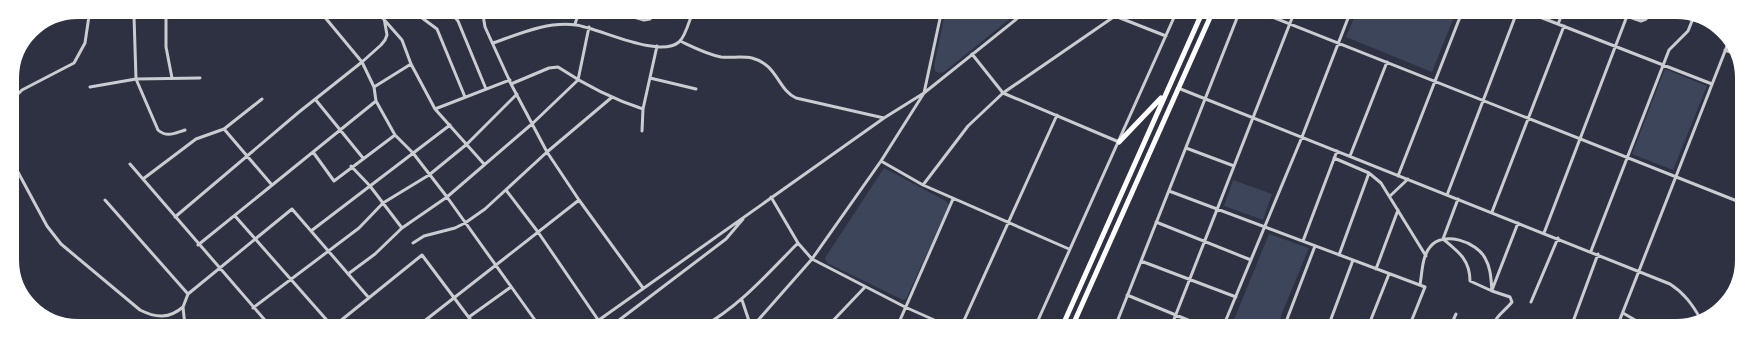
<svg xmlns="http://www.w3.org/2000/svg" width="1754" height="338" font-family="Helvetica,sans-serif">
<rect width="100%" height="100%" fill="#2d3142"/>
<path fill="#3c4559" d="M1456,12L1432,72L1346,37L1356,13Z
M1017,13L944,72L939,73L935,71L934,66L945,14Z
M1665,69L1707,86L1673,170L1632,154Z
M884,168L946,201L949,205L906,299L903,300L827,263L825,258Z
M1233,180L1272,194L1263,220L1224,206Z
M1269,234L1309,248L1282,313L1279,327H1231Z"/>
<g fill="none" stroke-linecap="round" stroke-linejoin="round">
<path stroke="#caccd0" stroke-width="3" d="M1527,12L1712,84
M1615,12L1641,21L1646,19L1652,12
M1112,13L1115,16L1166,36
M1262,13L1742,203
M624,14L644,20L650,19L653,14
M323,15L362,62L374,87L376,101L395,135L413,153L447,197L540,327
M380,15L402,40L411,64L435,109L484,164
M418,15L437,29L465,97
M453,15L458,21L486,89
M483,15L485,27L511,84L547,152L579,200L643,288
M134,16L136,79L158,130C167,138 175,133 185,130
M166,16V47L172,78
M575,24L578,15
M1558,24L1563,12
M680,41C693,47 706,54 721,57C731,58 742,56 752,58C778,65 777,89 796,98L884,118
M493,43C519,34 547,21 576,25C599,28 659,59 679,42C685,37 689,22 692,14
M1725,50L1736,54
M972,54L1003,93L1119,142
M650,78L696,89
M511,84L549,68L558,67C585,85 612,99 643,109
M90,87L136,79L200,78
M374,87L411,64
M1178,88L1670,284C1684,293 1692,304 1700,318
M315,99L363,158
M11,101L22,90L74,63L85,43L89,16
M435,109L510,80
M224,129L272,185
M642,131L643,109L657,46
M1186,148L1234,166
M313,152L334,181L395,135
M1350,156L1387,62
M1334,158L1369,173L1381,183L1426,256
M12,161L47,226L61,244L140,310C156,318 169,319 183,307
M881,161L923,185L1069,249
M130,164L270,326
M351,166L370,186L402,228
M1398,176L1462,12
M143,179L196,139L224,129L262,99
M923,185L968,126L1003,93L1115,16
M506,190L538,232L603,327
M1169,191L1425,287L1409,327
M1447,195L1517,12
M1390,196L1408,179
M771,197L798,243L812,259L905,307L950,327
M1458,199L1443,239C1459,252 1470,260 1470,281L1492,291L1510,297L1512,302C1505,311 1495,316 1493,327
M105,200L188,294
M1492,212L1564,26
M235,216L332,326
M175,217L299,112L362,62L381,45L385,40L387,35L384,18
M1156,222L1251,260
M311,231L450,125
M1544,233L1627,16
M1303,241L1337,151
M413,243L424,236L455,228L465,223L485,209L547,152L611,98
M198,245L376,101
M1591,251L1669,50L1688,31L1694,16
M1339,255L1369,173
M1141,261L1236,297
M1376,269L1398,210
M348,274L375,254L402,228L447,197L533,123L578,80L589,27
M1420,285C1422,274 1422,256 1430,247C1443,230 1477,242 1485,258C1491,268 1491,280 1492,291
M1492,290L1518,223
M1127,295L1205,327
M742,300L751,327
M1531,302L1558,238
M253,308L359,228L383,203L429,175L467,144L517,94
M1623,313L1647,327
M469,317L511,287
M185,326L183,307L188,294L292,209L369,298
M334,326L422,255L476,327
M418,326L579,200
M589,327L884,118L924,93L1024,13
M610,327L726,239L743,219
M702,327C740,306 768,273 798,243
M752,327L812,259L881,161L924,93L941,14
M827,327L865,287
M897,327L953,199
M961,327L1057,115
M1035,327L1176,13
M1115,327L1239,13
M1171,327L1294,13
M1223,327L1302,137L1350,13
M1284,327L1315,246
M1328,327L1353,260
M1368,327L1389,274
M1450,327L1456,314
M1571,327L1598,254
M1617,327L1729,41"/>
<path stroke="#fff" stroke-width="5" d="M1119,142L1161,98
M1062,327L1202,13
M1072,327L1212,13"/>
</g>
<path d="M0 0H1754V338H0ZM78 18H1676A60 60 0 0 1 1736 78V260A60 60 0 0 1 1676 320H78A60 60 0 0 1 18 260V78A60 60 0 0 1 78 18Z" fill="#fff" fill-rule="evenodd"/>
<path fill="none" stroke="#fff" stroke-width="2" d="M78 18H1676A60 60 0 0 1 1736 78V260A60 60 0 0 1 1676 320H78A60 60 0 0 1 18 260V78A60 60 0 0 1 78 18Z"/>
</svg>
